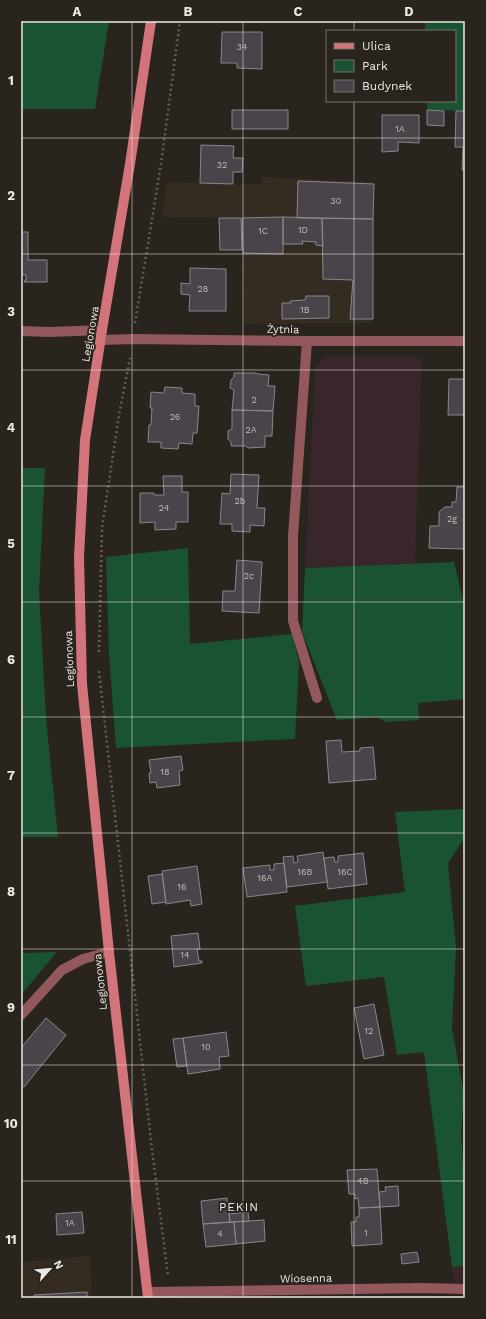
<svg xmlns="http://www.w3.org/2000/svg" width="486" height="1319" font-family="'Work Sans',sans-serif">
<rect width="100%" height="100%" fill="#29241d"/>
<path fill="#352c21" d="M262,177L374,182L373,323L244,324L242,218L162,217L167,182L261,184Z
M90,1256L92,1298H21V1262Z"/>
<path fill="#39262b" d="M324,357H422L415,564L305,568L315,367Z
M465,1266V1285L454,1284L452,1267Z"/>
<path fill="#1a5332" d="M21,21H109L95,109H21Z
M425,21H465V111L427,110V101H455V31H425Z
M21,468H45L39,591L46,718L58,837H21Z
M188,548L190,644L292,634L299,662L295,739L116,748L109,655L106,557Z
M454,562L465,609V699L418,703L419,720L387,722L377,717L337,720L302,632L305,568Z
M465,809V837L448,863L456,948L452,1028L464,1095L461,1135L465,1186V1266L452,1267L424,1052L397,1055L384,977L306,986L295,906L405,892L395,812Z
M57,952L21,995V953Z"/>
<path fill="#49434a" stroke="#8b858d" d="M222,32H262V69L237,68V63H221Z
M232,110H288V129H232Z
M427,110L444,111V126L427,125Z
M456,111H465V170H462L463,147H455Z
M382,115H419V143L398,142V151L382,152Z
M201,145L234,146L233,158H243L242,172H233V184L200,183Z
M298,181L374,184L373,219L297,218Z
M283,217V254L243,253L242,218Z
M283,217L322,218L323,246L316,245V242L302,241L303,244H283Z
M219,218H241L242,250H220Z
M322,218L373,219V319H350L353,280L323,279Z
M21,232H28V260H47V282H24L25,280H26V275H21Z
M190,268L226,269V311H189L190,295L181,294V283L190,284Z
M306,296H329V318L282,319V303H291L290,301L305,300Z
M234,373H256L258,374L269,375L268,386H275L273,411L232,410L234,390L230,388L231,380L234,377Z
M449,379H465V415H448Z
M165,387L182,388V393L195,394V406H199L197,433H193L192,444L179,443L178,449L161,448V442H148L149,425H151L152,408H150L151,392L164,393Z
M232,410L273,411L272,436H265V447L248,448L246,446H231V442L228,439V431L232,429Z
M231,474L259,475L257,508H265L264,526L250,525V532L232,531V524H220L222,493L230,494Z
M163,476H182V492H188V522H176V529L155,530V522L140,523V493H154V495H164Z
M457,487H465V549L429,548L430,526H439V512L445,507H452V502H456Z
M237,560L262,562L259,613L222,611L223,591H235Z
M341,740L342,752L360,751V748L373,747L376,779L329,783L326,741Z
M181,756L183,770L179,771L180,785L157,788L156,782L150,783L149,773H151L149,760Z
M323,852L327,882L287,887L283,857L293,856L294,863L298,862L297,856Z
M363,853L367,884L328,889L324,858L334,857L335,862H338V856Z
M284,863L287,892L247,897L243,868L270,865V870H274V864Z
M197,866L202,904L191,906L190,900L166,904L162,871Z
M162,874L166,902L152,904L148,876Z
M198,933L200,949H197L199,961H202V963L174,967L171,936Z
M374,1004L384,1055L364,1059L354,1008Z
M46,1018L66,1035L24,1087L21,1085V1048Z
M226,1032L229,1056L219,1057L220,1069L188,1074L183,1038Z
M183,1038L187,1066L177,1067L173,1039Z
M377,1169L380,1207L359,1208L358,1198L355,1199V1194H349L347,1170Z
M398,1186L399,1206L380,1207L379,1192L386,1191L385,1187Z
M227,1198L230,1222L203,1224L201,1201Z
M380,1207L382,1244L352,1246L351,1222H356V1217H359V1208Z
M82,1212L84,1233L57,1235L56,1214Z
M248,1212L249,1221L230,1222L229,1214Z
M264,1220L265,1241L236,1244L234,1222Z
M234,1222L236,1244L206,1247L203,1224Z
M417,1252L419,1262L402,1264L401,1254Z
M87,1292V1298H35L34,1295Z"/>
<g fill="none" stroke-linecap="round" stroke-linejoin="round">
<path stroke="#645f59" stroke-width="2.5" stroke-dasharray="2 3" stroke-linecap="butt" d="M135,323L161,164L180,21
M99,652L102,528L119,415L130,358
M99,671L152,1150L168,1276"/>
<path stroke="#93585b" stroke-width="10" d="M21,331L50,332L102,330
M307,341L293,536V621L317,698"/>
<path stroke="#93585b" stroke-width="10" d="M101,340L133,339L307,341H465
M21,1015L62,970L83,959L109,952
M148,1292L422,1288L465,1289"/>
<path stroke="#d27479" stroke-width="10" d="M148,1298L109,952L82,684L79,557L85,440L102,330L130,164L151,21"/>
</g>
<path fill="none" stroke="#ebe7e3" stroke-width="1" stroke-opacity="0.55" d="M132,21V1298M243,21V1298M354,21V31M354,101V1298M21,138H465M21,254H465M21,370H465M21,486H465M21,602H465M21,717H465M21,833H465M21,949H465M21,1065H465M21,1181H465"/>
<g text-anchor="middle" stroke-width="3.5" stroke-linejoin="round" paint-order="stroke">
<g font-size="9" fill="#c2bebd">
<text x="242" y="50">34</text>
<text x="400" y="132">1A</text>
<text x="222" y="168">32</text>
<text x="336" y="204">30</text>
<text x="303" y="233">1D</text>
<text x="263" y="234">1C</text>
<text x="203" y="292">28</text>
<text x="305" y="313">1B</text>
<text x="254" y="403">2</text>
<text x="175" y="420">26</text>
<text x="251" y="433">2A</text>
<text x="240" y="504">2b</text>
<text x="164" y="511">24</text>
<text x="452" y="522">2g</text>
<text x="249" y="579">2c</text>
<text x="165" y="775">18</text>
<text x="305" y="875">16B</text>
<text x="345" y="875">16C</text>
<text x="265" y="881">16A</text>
<text x="182" y="890">16</text>
<text x="185" y="958">14</text>
<text x="369" y="1034">12</text>
<text x="206" y="1050">10</text>
<text x="363" y="1184">4B</text>
<text x="70" y="1226">1A</text>
<text x="366" y="1236">1</text>
<text x="220" y="1237">4</text>
</g>
<g font-size="11" fill="#ebe7e3" stroke="#29241d">
<text transform="translate(283 329) rotate(1)" y="4">Żytnia</text>
<text transform="translate(90 334) rotate(-80)" y="4">Legionowa</text>
<text transform="translate(69 659) rotate(-92)" y="4">Legionowa</text>
<text transform="translate(100 982) rotate(-96)" y="4">Legionowa</text>
<text transform="translate(306 1278) rotate(-1)" y="4">Wiosenna</text>
</g>
<g font-size="12" letter-spacing="1" fill="#ebe7e3" stroke="#29241d">
<text x="239" y="1211">PEKIN</text>
</g>
</g>
<rect width="486" height="1319" fill="none" stroke="#29241d" stroke-width="44"/>
<rect x="326" y="30" width="130" height="72" fill="#29241d" stroke="#77726c"/>
<rect x="334" y="43" width="20" height="6" fill="#d27479" stroke="#77726c"/>
<text x="362" y="50" font-size="12" fill="#ebe7e3">Ulica</text>
<rect x="334" y="60" width="20" height="12" fill="#1a5332" stroke="#77726c"/>
<text x="362" y="70" font-size="12" fill="#ebe7e3">Park</text>
<rect x="334" y="80" width="20" height="12" fill="#49434a" stroke="#77726c"/>
<text x="362" y="90" font-size="12" fill="#ebe7e3">Budynek</text>
<g transform="translate(50 1269) rotate(63)" stroke="#29241d" stroke-width="3" paint-order="stroke">
<path d="M0-3L7 15L0 10L-7 15Z" fill="#ebe7e3"/>
<text y="-6" font-size="11" font-weight="bold" text-anchor="middle" fill="#ebe7e3">N</text>
</g>
<rect x="22" y="22" width="442" height="1275" fill="none" stroke="#ebe7e3" stroke-width="1.5"/>
<g font-size="13" text-anchor="middle" font-weight="bold" fill="#ebe7e3">
<text x="77" y="16">A</text>
<text x="188" y="16">B</text>
<text x="298" y="16">C</text>
<text x="409" y="16">D</text>
<text x="11" y="85">1</text>
<text x="11" y="200">2</text>
<text x="11" y="316">3</text>
<text x="11" y="432">4</text>
<text x="11" y="548">5</text>
<text x="11" y="664">6</text>
<text x="11" y="780">7</text>
<text x="11" y="896">8</text>
<text x="11" y="1012">9</text>
<text x="11" y="1128">10</text>
<text x="11" y="1244">11</text>
</g>
</svg>
